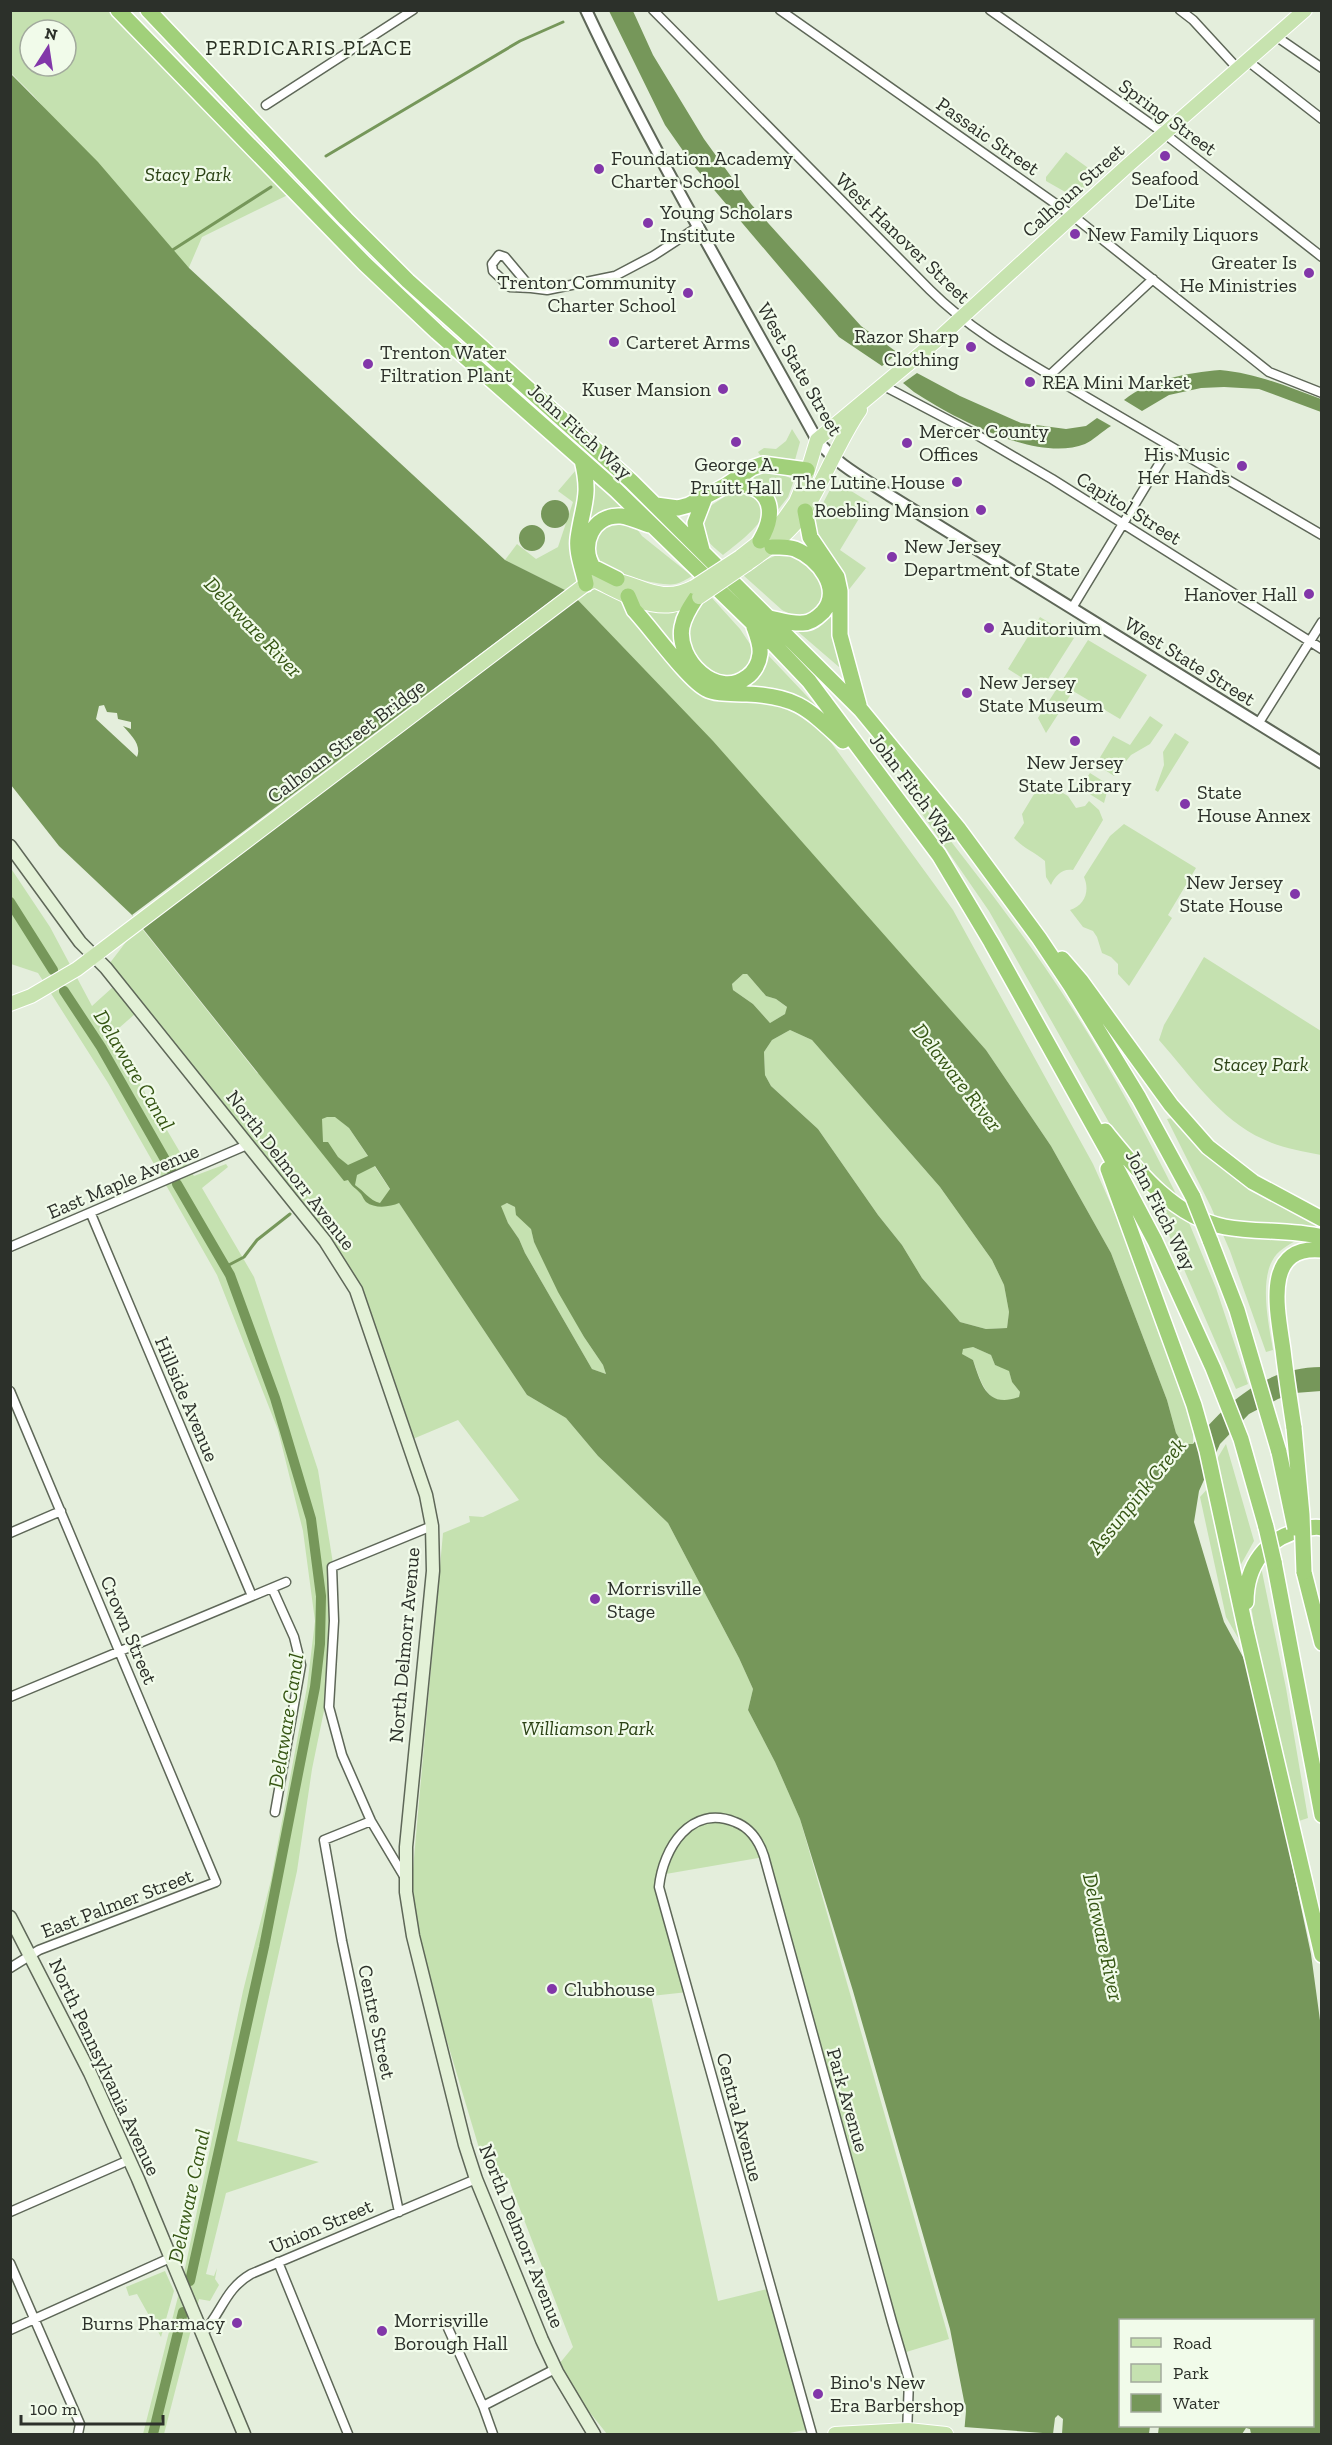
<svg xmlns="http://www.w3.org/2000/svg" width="1332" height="2445" font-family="'Zilla Slab',serif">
<rect width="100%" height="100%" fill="#e4eedc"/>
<path fill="#c5e1b0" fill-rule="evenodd" d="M10,11H118L294,192L202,237L187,272L33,95L11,73ZM30,30H66V66H30Z
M1066,152L1098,175L1074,197L1046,181V177Z
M792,429L800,442L795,460L762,458L758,452L764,448L776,449L786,441Z
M760,469L786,476L794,480L788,497L773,516L739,478Z
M576,470C586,491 577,511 571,532L575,535L581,572L627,600L699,690L791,703L819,726L953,910L1093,1164L1125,1236L1177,1379L1193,1429V1445L1183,1444L1176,1433L1167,1400L1111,1253L1051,1146L986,1050L576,598L565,590L505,560L517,544L536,559L558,547L573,502L558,491Z
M591,480L625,510C608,509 598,513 585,526Z
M843,486L869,502L840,550L866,568L847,592L812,524L831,488Z
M743,491C752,495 762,499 764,510C766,523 732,548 723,555C704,540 700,533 704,510L732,492Z
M624,522L637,529L642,536L692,576C687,579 681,583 675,584C664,587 619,575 608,568C595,560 590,540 603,529C608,523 617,523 624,522Z
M782,553L801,556L824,582V596L818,607L807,615L796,617L782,610L743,575L763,561Z
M712,598L740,629L754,650C744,710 668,653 694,612C697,607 706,602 712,598Z
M635,604L683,607L681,652Z
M833,604L840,666L839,667L796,630Z
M1040,617L1074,638L1041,690L1008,669Z
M1088,640L1147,675L1120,719L1073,691L1046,733L1038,718Z
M768,655L821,711L806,702L734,688L758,672Z
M1150,716L1163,725L1150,744L1131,755L1114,776L1096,764L1113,736L1130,745Z
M1175,733L1189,742L1158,792L1155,790L1164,765L1163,752Z
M1090,773L1109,785L1104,803L1080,788Z
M1042,781L1068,796L1076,808L1085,806L1089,801L1099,810L1103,820L1073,870C1062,868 1055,876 1051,885L1046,877L1045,861C1034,852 1023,848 1014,838L1024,823L1022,814Z
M915,795C969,865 1025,934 1072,1008C1111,1069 1145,1132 1177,1196L1145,1170L1115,1133L989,911L911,798Z
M1124,824L1196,868L1168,915L1172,918L1129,986L1118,974V964L1111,957L1102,953L1097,937L1093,931L1083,927L1070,910C1085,905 1090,891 1084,877L1110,836Z
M10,867L50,927L92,1006L113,987L135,1014L111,1035L194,1176L226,1164L228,1167L202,1188L254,1277L318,1470L336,1582L333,1667L312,1769L297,1871L237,2141L319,2162L226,2193L206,2274L214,2276L217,2268L215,2279L219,2285L210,2301L199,2299L164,2434H143L184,2273L243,1991L271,1880L307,1687L315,1621L303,1531L278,1430L217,1275L108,1083L38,973L11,964Z
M139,925L257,1073L287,1085L319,1103L349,1128L527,1395L566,1418L598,1456L668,1523L739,1658L753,1689L748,1710L775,1762L800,1819L949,2339L903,2353L764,1857L660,1875L688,1992L651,1996L718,2301L771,2288L791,2362L806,2430L783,2434H607L555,2369L573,2347L508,2178L485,2168L409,1914L443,1533L470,1522L469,1516L483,1517L519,1500L458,1420L408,1441L360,1301L303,1214L106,968Z
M1204,957L1321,1031V1155C1302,1151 1281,1148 1263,1139C1220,1120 1190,1075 1159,1040L1164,1025Z
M743,974H747L766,996L776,999L788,1008L785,1014L770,1023L753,1004L733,990L732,984Z
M790,1030L812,1040L940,1187L992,1260L1004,1285L1009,1312L1007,1328L986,1329L960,1322L922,1278L902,1245L878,1215L818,1129L771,1086L765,1075L764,1052L772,1040Z
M1172,1118L1216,1159L1321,1224V1228C1308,1235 1292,1241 1280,1251C1256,1271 1269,1324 1273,1350L1266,1352L1230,1251L1211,1207L1167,1119Z
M507,1203L515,1207L517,1215L531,1228L534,1242L584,1337L603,1365L606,1374L592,1369L525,1253L519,1239L508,1223L500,1206Z
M1165,1203L1187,1218L1216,1288L1248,1384L1236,1389L1156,1205Z
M966,1347H973L991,1355L995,1365L1009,1370L1012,1382L1020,1392L1019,1398C987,1409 982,1384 973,1360L961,1354V1351Z
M1226,1444L1254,1541L1239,1568L1215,1462Z
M1209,1487L1245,1650L1226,1617L1200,1497Z
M1260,1562L1286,1688L1308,1818L1299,1821L1258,1649L1249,1593Z
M165,2271L174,2291L161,2337L137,2294L129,2296L126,2287Z"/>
<path fill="#76975a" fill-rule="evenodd" d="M609,11H633L653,55L704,139L751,204L861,326L898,353L882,366L839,337L693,165L665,125Z
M10,73L98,162L189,268L505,560L565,590L576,598L713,741L986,1050L1051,1146L1111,1253L1167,1400L1176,1433L1183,1444H1193C1225,1403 1266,1367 1321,1367V1391L1295,1393L1278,1399L1249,1414L1220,1444L1199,1491L1194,1522L1224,1622L1243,1657L1253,1681L1311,1954L1322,2035L1321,2434H1251L1250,2429L1246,2428L1242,2434H1158L1159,2426H1312V2320H1120V2426H1150L1149,2434H1062L1063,2419L1058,2415L1055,2418L1053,2434H964L966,2411L950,2329L853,1991L800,1819L775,1762L748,1710L753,1689L739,1658L668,1523L598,1456L566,1418L527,1395L399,1203C390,1207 375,1209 366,1202C364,1200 363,1197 361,1194C356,1188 352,1187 348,1180L344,1181L132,915L59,846L11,785ZM104,705L107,712L117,713L118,719L131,722V729L123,726C131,735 142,745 137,757L96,719L99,706ZM743,974H747L766,996L776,999L787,1007L785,1014L770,1023L753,1004L733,990L732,984ZM790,1030L812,1040L940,1187L992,1260L1004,1285L1009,1312L1007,1328L986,1329L960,1322L922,1278L902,1245L878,1215L818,1129L771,1086L765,1075L764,1052L772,1040ZM327,1117H335L349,1128L368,1156L348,1165L338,1157L328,1142H323L322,1119ZM375,1166L390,1189L380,1203C369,1200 365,1192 355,1185L357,1175ZM507,1203L515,1207L516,1215L531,1229L534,1242L558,1292L584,1337L603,1365L606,1374L592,1369L525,1253L519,1239L508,1223L501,1206ZM973,1347L991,1355L995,1365L1009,1371L1012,1382L1020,1392L1019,1397C987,1409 981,1384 973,1360L962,1354L963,1349Z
M1220,370C1256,373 1288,387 1321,399V412L1259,389L1224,387L1201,388L1169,395L1142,411L1124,400C1150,379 1188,373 1220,370Z
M917,373L960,396L1021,423L1066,429L1086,426L1097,418L1111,426C1103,431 1092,441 1085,444C1037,463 954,418 914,392L903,383Z
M541 514a14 14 0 1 1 28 0a14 14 0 1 1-28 0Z
M519 538a13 13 0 1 1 26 0a13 13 0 1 1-26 0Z"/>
<path fill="#e4eedc" d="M568,588L578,596L139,925L132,915Z
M964,2427L1056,2434H964Z"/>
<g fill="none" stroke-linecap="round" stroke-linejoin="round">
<path stroke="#76975a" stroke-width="3" d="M326,156L520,41L563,22
M171,251L271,187
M225,1267L244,1257L257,1240L290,1214"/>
<path stroke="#76975a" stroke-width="10" d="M10,902L53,970
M64,991L101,1047L171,1170
M177,1184L230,1275L275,1398L311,1519L321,1596L320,1644L315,1687L264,1947L190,2281
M153,2434L183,2312"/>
<g stroke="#5e6758" stroke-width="11">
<path id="minor" d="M653,10L930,290C975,335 1034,365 1088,398C1166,444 1244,489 1322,535
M780,10L1073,216L1269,372L1322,393
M990,10L1165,134L1322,257
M1180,10L1193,20L1239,70
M1277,37L1322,68
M1249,62L1322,119
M266,105L413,10
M499,255L505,257L531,288L510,287L493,271L492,264Z
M531,288L547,290L615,276L653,256L699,226
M1050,375L1153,279
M882,385L977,435L1052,479L1322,649
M1072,608L1170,446
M1258,724L1322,622
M91,1214L252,1596
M10,1247L247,1145
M10,1391L216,1882L39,1950L10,1968
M10,1533L61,1511
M272,1588L294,1637L301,1665L275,1812
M10,1697L286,1582
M371,1821L324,1840L342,1941L399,2212
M405,1878L371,1821L342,1755L329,1707L334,1621L332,1567L432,1526
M10,2212L129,2160
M278,2262L348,2434
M10,2263L80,2424L78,2434
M448,2328L483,2406L493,2434
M10,2330L170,2258
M203,2333C222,2312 225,2289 251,2274L476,2179
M483,2406L555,2369
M812,2434L659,1887C663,1848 691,1804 735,1822C751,1828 759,1841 764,1856L892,2322L909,2380L907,2434"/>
</g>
<g stroke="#5e6758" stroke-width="14">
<path id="tertiary" d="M586,10C655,157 739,298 817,440C836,464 863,478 889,495L1322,763"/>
</g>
<g stroke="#5e6758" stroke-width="15">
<path id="secondary" d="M10,846L80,942L106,968L325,1241L356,1290L426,1495L432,1526L433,1571L406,1847V1892L413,1936L465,2145L476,2179L542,2340L557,2372L594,2434
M10,1917L90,2073L138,2179L244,2434"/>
</g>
<g stroke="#fff" stroke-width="16">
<path id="primary" d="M740,557L773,531L784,519L796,502L804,483L817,440L937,340L1126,167L1305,10
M747,564C768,549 790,534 805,511C825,479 838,442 860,410
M596,581C619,592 646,609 672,605C680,604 687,600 694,599
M10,1004L31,996L77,969L586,584C628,565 649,611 694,587
M835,2434L908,2430L946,2434"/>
</g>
<g stroke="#fff" stroke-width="18">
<path id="motorway" d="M118,10L365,264L437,332L616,490L767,637L809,681L939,855L991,942L1107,1150L1155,1241L1213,1368L1241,1439L1266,1527
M148,10L346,219L408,281L631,481L861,710L958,828L1039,938L1071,986L1139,1098L1193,1197
M582,460C591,497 583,503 578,538C576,553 583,569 586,584
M728,485C750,482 773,492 769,518C768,526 764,534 760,541
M656,505L678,508L689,505L725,486L752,468L763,464L807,470
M805,511L810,537L837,577L840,591V635L859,705
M702,550L695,523L705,497
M617,579L593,567C579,545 593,514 621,516C630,517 640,522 649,525
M628,596L634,610C651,628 688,680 706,689C717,695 734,693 747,694C797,696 808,709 843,741
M696,598C690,607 684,616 682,627C676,660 717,700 747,677C754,672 759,663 760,654C761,645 757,635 754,627
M770,618C780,620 792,624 803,623C811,623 817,618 823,612C843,589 818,558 795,549C787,546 780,547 772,547
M1062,959L1081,981L1171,1105L1208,1147L1253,1182L1322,1219
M1105,1131C1136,1169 1173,1217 1225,1227C1257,1233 1290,1229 1322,1237
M1108,1169L1194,1405L1207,1451L1245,1626L1322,1955
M1210,1240L1237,1310L1279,1452
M1294,1428C1290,1402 1286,1376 1283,1350C1278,1313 1261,1244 1322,1250
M1274,1562L1322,1815
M1304,1572L1322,1643
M1246,1602C1246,1566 1266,1537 1303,1530C1309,1528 1315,1526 1322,1528"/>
</g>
<use href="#minor" stroke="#fff" stroke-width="8"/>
<use href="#tertiary" stroke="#fff" stroke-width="10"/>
<use href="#secondary" stroke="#e3f1d7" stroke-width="12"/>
<use href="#primary" stroke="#c7e3af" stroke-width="14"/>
<use href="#motorway" stroke="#a1d07a" stroke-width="15"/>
<g stroke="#fff" stroke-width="16" stroke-linecap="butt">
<path id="primary-bridge" d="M694,587L740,557
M699,597L747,564"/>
</g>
<g stroke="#fff" stroke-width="18" stroke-linecap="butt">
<path id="motorway-bridge" d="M1193,1197L1210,1240
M1294,1428L1302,1515L1304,1572
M1279,1452L1295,1528
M1266,1527L1274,1562"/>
</g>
<use href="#primary-bridge" stroke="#c7e3af" stroke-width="14"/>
<use href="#motorway-bridge" stroke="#a1d07a" stroke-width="15"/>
</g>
<g fill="#8237a9" stroke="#f1fbea" stroke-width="2">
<circle cx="1165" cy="156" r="6"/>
<circle cx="599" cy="169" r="6"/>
<circle cx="648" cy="223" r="6"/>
<circle cx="1075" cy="234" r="6"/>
<circle cx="1309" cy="273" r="6"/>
<circle cx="688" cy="293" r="6"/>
<circle cx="614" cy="342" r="6"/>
<circle cx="971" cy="347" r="6"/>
<circle cx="368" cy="364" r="6"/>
<circle cx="1030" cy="382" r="6"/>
<circle cx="723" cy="389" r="6"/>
<circle cx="736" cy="442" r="6"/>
<circle cx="907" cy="443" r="6"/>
<circle cx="1242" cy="466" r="6"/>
<circle cx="957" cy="482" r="6"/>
<circle cx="981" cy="510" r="6"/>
<circle cx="892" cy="557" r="6"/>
<circle cx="1309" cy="594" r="6"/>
<circle cx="989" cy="628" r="6"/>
<circle cx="967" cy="693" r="6"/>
<circle cx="1075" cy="741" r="6"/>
<circle cx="1185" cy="804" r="6"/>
<circle cx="1295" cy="894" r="6"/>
<circle cx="595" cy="1599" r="6"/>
<circle cx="552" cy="1989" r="6"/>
<circle cx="237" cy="2323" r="6"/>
<circle cx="382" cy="2331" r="6"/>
<circle cx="818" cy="2394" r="6"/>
</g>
<g text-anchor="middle" stroke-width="4.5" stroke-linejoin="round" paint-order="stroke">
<g font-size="20" fill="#2c302a" stroke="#f1fbea">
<text transform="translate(1168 117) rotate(36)" y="7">Spring Street</text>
<text transform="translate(988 136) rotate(35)" y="7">Passaic Street</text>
<text transform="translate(1073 190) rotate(-42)" y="7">Calhoun Street</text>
<text transform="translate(903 238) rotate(44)" y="7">West Hanover Street</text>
<text transform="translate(800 369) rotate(60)" y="7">West State Street</text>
<text transform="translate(580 431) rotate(42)" y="7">John Fitch Way</text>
<text transform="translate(1129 508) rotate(32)" y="7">Capitol Street</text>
<text transform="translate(1190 661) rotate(32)" y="7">West State Street</text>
<text transform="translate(346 741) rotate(-37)" y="7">Calhoun Street Bridge</text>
<text transform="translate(914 788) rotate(53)" y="7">John Fitch Way</text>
<text transform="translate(291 1170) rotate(52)" y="7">North Delmorr Avenue</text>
<text transform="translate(123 1181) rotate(-23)" y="7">East Maple Avenue</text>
<text transform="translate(1161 1210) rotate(63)" y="7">John Fitch Way</text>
<text transform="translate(187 1399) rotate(67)" y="7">Hillside Avenue</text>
<text transform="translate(129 1630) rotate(67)" y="7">Crown Street</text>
<text transform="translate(404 1645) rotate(-85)" y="7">North Delmorr Avenue</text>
<text transform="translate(117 1903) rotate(-21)" y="7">East Palmer Street</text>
<text transform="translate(377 2022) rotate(78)" y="7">Centre Street</text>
<text transform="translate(105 2067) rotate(65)" y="7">North Pennsylvania Avenue</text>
<text transform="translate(848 2100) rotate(74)" y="7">Park Avenue</text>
<text transform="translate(740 2117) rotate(75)" y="7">Central Avenue</text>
<text transform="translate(321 2226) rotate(-23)" y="7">Union Street</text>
<text transform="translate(522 2236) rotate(68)" y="7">North Delmorr Avenue</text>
</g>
<g font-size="20" fill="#2c302a" stroke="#f1fbea" text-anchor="start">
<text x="611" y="165">Foundation Academy<tspan x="611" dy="23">Charter School</tspan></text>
<text x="1165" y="185" text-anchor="middle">Seafood<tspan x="1165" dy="23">De'Lite</tspan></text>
<text x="660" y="219">Young Scholars<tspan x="660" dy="23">Institute</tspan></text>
<text x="1087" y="241">New Family Liquors</text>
<text x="1297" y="269" text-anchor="end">Greater Is<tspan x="1297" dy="23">He Ministries</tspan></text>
<text x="676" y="289" text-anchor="end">Trenton Community<tspan x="676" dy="23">Charter School</tspan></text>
<text x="959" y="343" text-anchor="end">Razor Sharp<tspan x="959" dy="23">Clothing</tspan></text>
<text x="626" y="349">Carteret Arms</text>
<text x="380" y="359">Trenton Water<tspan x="380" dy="23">Filtration Plant</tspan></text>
<text x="1042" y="389">REA Mini Market</text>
<text x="711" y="396" text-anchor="end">Kuser Mansion</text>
<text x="919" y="438">Mercer County<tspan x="919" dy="23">Offices</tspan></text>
<text x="1230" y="461" text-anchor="end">His Music<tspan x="1230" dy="23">Her Hands</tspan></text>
<text x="736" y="471" text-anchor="middle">George A.<tspan x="736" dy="23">Pruitt Hall</tspan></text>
<text x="945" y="489" text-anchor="end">The Lutine House</text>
<text x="969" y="517" text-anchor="end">Roebling Mansion</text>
<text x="904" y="553">New Jersey<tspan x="904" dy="23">Department of State</tspan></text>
<text x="1297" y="601" text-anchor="end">Hanover Hall</text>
<text x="1001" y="635">Auditorium</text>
<text x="979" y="689">New Jersey<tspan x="979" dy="23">State Museum</tspan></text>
<text x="1075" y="769" text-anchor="middle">New Jersey<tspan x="1075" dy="23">State Library</tspan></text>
<text x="1197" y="799">State<tspan x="1197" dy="23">House Annex</tspan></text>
<text x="1283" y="889" text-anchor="end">New Jersey<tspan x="1283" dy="23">State House</tspan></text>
<text x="607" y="1595">Morrisville<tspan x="607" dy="23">Stage</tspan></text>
<text x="564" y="1996">Clubhouse</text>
<text x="394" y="2327">Morrisville<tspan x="394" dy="23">Borough Hall</tspan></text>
<text x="225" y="2330" text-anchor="end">Burns Pharmacy</text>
<text x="830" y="2389">Bino's New<tspan x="830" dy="23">Era Barbershop</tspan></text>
</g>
<g font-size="20" font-style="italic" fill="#2b4215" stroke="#f1fbea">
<text x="188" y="181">Stacy Park</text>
<text x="1261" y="1071">Stacey Park</text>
<text x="588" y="1735">Williamson Park</text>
</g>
<g font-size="21" letter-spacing="1.5" fill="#282f22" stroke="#f1fbea">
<text x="309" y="55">PERDICARIS PLACE</text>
</g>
<g font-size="21" font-style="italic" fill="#355513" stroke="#f1fbea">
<text transform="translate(253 627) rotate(46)" y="7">Delaware River</text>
<text transform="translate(134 1070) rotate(59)" y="7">Delaware Canal</text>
<text transform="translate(957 1077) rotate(52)" y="7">Delaware River</text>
<text transform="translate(1137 1496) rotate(-51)" y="7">Assunpink Creek</text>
<text transform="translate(286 1721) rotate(-81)" y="7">Delaware Canal</text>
<text transform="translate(1103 1937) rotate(78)" y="7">Delaware River</text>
<text transform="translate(189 2196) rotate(-78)" y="7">Delaware Canal</text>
</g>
</g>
<rect width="1332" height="2445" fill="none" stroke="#2c302a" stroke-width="24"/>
<rect x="1119" y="2319" width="195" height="108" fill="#f1fbea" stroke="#a2aa9d" stroke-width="1.5"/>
<rect x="1131" y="2338" width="30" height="9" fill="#c7e3af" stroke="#a2aa9d" stroke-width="1.5"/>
<text x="1173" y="2349" font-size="18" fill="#2c302a">Road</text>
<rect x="1131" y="2364" width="30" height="18" fill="#c5e1b0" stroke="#a2aa9d" stroke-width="1.5"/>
<text x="1173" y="2379" font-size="18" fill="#2c302a">Park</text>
<rect x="1131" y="2394" width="30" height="18" fill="#76975a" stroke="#a2aa9d" stroke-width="1.5"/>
<text x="1173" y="2409" font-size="18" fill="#2c302a">Water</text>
<g transform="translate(48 48) rotate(12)"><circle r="28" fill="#f1fbea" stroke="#a2aa9d" stroke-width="1.5"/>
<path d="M0-4.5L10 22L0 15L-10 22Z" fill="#8237a9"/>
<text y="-9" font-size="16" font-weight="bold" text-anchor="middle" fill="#2c302a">N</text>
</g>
<path d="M21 2415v9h142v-9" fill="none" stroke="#2c302a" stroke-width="3"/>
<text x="30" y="2415" font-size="18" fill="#2c302a" stroke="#f1fbea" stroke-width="4.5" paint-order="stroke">100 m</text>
</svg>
